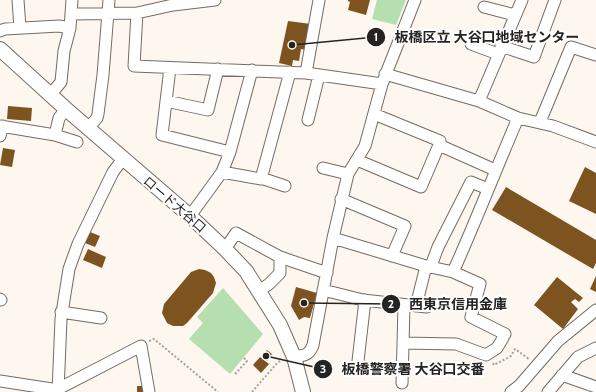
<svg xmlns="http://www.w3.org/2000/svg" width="596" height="392" font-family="Cabin,'Noto Sans JP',sans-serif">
<rect width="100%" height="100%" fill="#fdf7f0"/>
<path fill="#b5dfaf" d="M377,0H406L396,25L372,19Z
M223,288L263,334L230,374L189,339L203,323L197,317Z"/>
<path fill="#7d5420" d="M348,0H370L366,15L348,10L350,2L348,1Z
M288,21L311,24L306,50L301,49L299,61L293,60L292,66L279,63Z
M8,106L32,108L31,121L7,119Z
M3,148L15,150L12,167L0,165Z
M585,167L596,173V214L569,201Z
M506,187L596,240V263L593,269L492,210Z
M90,232L100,236L95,247L85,243Z
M88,249L106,257L102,268L83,260Z
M199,269L205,270L211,273L214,277L216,283L213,293L187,323L183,326H173L167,323L162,313L164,304L191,272Z
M596,276V292L590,289Z
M557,277L583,298L579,302L575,299L571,302L578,309L563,329L534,305Z
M296,287L317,293L310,318L304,317L299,320L291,306Z
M267,350L272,354L267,361L262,356Z
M260,357L269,364L261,373L253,365Z
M137,386H146V392H137Z"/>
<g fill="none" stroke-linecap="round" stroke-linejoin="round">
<g stroke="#726c67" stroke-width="13">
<path id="minor" d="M18,0L20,28
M484,7L515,15
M137,13L134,66L306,73L382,84
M72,14L137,13L173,5L215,0
M0,31L5,29L59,26L70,28
M471,44L498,54
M501,46L534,57L555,0
M170,68L162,135L230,152
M306,73L319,0
M385,74L479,101L518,118L553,126L596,142
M50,95L61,82L64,51L70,28L72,0
M166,101L208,110L218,69
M479,101L522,0
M374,114L440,141L439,145
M308,120L319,75
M540,122L571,47L596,55
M0,126L55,135L77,142
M88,128L97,118L98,114L103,75L109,0
M55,135L59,118L66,109
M0,136L3,126
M357,160L421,187L439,145L495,170
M323,168L348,174
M222,172L261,179L290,72
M261,178L285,186
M341,199L405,226L392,256
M190,216L222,172L230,152L252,70
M333,238L426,266L453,272L480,284L471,317L505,334
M225,249L236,233L280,257L327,273
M431,266L438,247L471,182L488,189
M453,272C476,221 496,169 518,118
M323,290L363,300L427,307
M259,291L269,284L280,273V257
M0,299L1,300
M416,306L426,266
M61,312L101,318
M403,343L456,344L486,355L497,348L503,338
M294,357C304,355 309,356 313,345L333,238L348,174L365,146L382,84L415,0
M358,361L365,300
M562,375L596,387
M0,381L52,389H58L141,346L149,392
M402,383L404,305
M58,392L61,319L69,269L78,244L113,172L123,159
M511,392L519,386L558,341L596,310
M548,392L578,357L596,348"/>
</g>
<g stroke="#726c67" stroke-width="16">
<path id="major" d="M0,49L66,109L190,216L225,249L246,271L280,325L294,357L303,392"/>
</g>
<path stroke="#a5a19c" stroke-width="2" stroke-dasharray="2 2" stroke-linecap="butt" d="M149,341L154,339L218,392
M493,363L494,365L511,356L515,349L529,359
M235,374L247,361L243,357
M252,392L278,362L281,361"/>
<use href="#minor" stroke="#fff" stroke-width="11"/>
<use href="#major" stroke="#fff" stroke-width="14"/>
</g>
<g text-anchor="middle" stroke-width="4" stroke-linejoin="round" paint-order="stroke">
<g font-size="13" fill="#262422" stroke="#fff">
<text transform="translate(175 204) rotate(41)" y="5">ロード大谷口</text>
</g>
</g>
<path fill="none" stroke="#262422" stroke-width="1.5" d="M292 45L376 37M304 303L391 304M266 356L323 369"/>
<g fill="#262422" stroke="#fff" stroke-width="1.5">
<circle cx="292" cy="45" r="4"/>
<circle cx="304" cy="303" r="4"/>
<circle cx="266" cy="356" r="4"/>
<circle cx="376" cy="37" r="10"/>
<circle cx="391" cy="304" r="10"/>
<circle cx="323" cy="369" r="10"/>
</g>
<g font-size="12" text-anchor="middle" font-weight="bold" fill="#fff">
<text x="376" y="41">1</text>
<text x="391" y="308">2</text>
<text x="323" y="373">3</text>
</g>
<g font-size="14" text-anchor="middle" font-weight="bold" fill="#262422" stroke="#fff" stroke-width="4" stroke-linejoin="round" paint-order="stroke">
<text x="487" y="42">板橋区立 大谷口地域センター</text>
<text x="458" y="309">西東京信用金庫</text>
<text x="413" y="374">板橋警察署 大谷口交番</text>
</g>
</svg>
